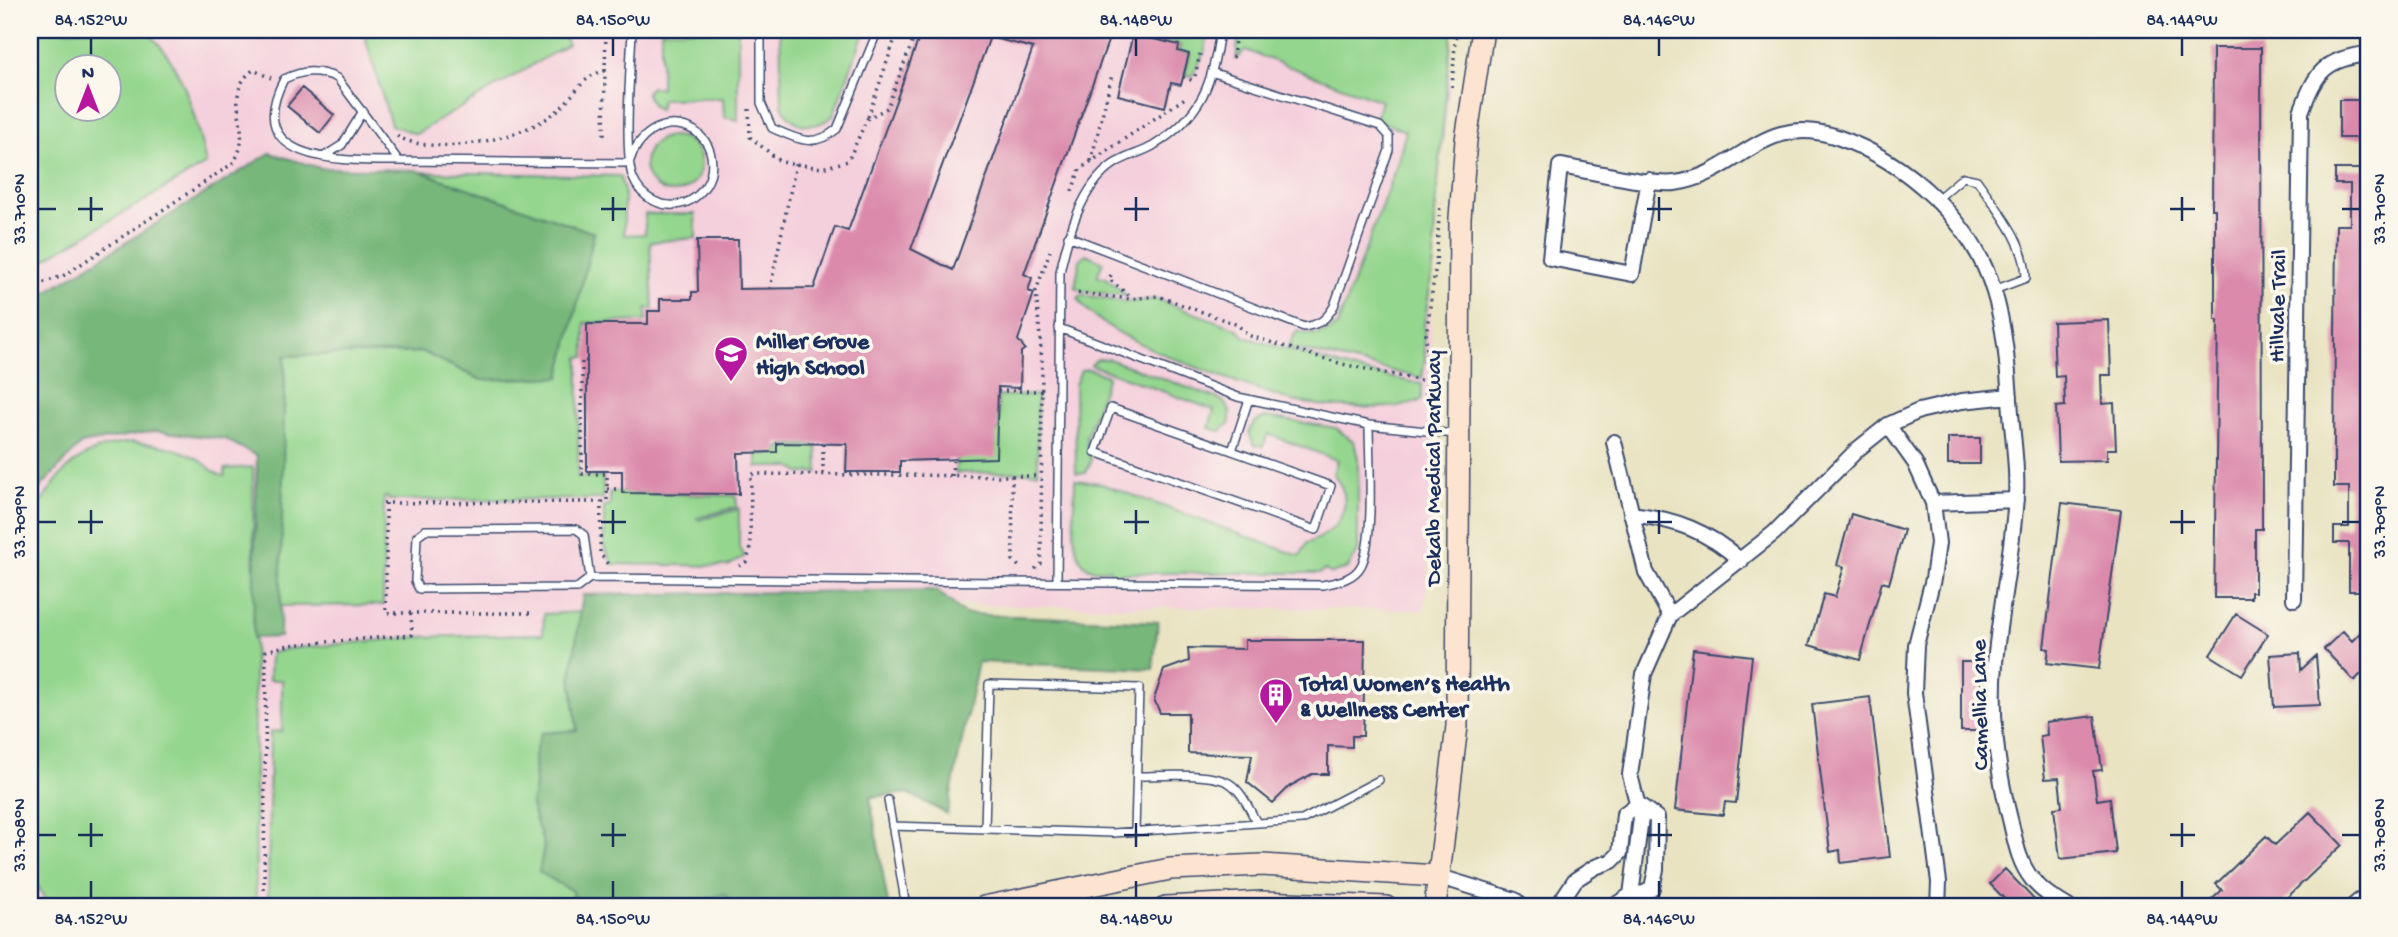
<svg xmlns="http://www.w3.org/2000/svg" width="2398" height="937" font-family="'Gochi Hand',sans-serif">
<rect width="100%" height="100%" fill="#fbf7ec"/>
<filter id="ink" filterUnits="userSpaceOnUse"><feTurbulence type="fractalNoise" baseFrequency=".0143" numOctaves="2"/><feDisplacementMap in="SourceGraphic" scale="14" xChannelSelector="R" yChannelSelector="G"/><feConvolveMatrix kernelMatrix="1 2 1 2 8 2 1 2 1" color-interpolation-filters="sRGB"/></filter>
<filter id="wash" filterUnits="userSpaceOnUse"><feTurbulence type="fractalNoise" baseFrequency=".00686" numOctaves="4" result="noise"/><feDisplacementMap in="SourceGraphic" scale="28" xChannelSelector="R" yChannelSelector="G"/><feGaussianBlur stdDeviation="1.57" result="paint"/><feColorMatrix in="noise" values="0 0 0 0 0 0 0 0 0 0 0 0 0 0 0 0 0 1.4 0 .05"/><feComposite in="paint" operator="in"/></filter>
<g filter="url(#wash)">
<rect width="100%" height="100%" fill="#e9e3c2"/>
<path fill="#f4cfdc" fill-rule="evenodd" d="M30,30H1441L1451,80L1429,274L1437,492L1424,610L867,604L839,608L888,904L871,907H30ZM66,66H108V108H66Z"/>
<path fill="#94d68e" stroke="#588276" stroke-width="2" fill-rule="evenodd" d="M30,30H144C183,60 196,118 206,164L30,268ZM66,66H108V108H66Z
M363,30H559L568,44L416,134L391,125Z
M661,30H738V120L724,117L723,98L661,99L659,110L652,105L646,92L651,87L661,88Z
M780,30H865L833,116C814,131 792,128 782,105Z
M1116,30H1208L1205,52L1192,76L1185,75L1190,54L1179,51L1180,45Z
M1239,30L1452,31L1435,213L1434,263L1424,324L1425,359L1422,378L1288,347L1297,331C1313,336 1323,335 1337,326L1397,164L1406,131L1375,120L1381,101L1245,50L1236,59Z
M645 164a28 28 0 1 1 56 0a28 28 0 1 1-56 0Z
M422,172L620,176L624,191V235L645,234V214H695L696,238L650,242L653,309L646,308V321L585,323V357H579L578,477H603V499L388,500V497H384L383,605L280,606V401H285V355L423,352L481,380L560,376L594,234Z
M1086,254L1103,262L1097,276L1106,278L1127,296L1082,291L1075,287L1080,259Z
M1082,295L1127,302L1156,299L1238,329L1245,337L1355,370L1422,384V399C1402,414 1317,406 1292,401C1241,383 1101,341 1078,298Z
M1097,359H1109L1222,400L1230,411V422L1221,431L1209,428L1214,410L1091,365Z
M1089,369L1108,376L1086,438L1091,461L1086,473H1076L1075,385L1081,370Z
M1037,395L1038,472L956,473V458L999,430L998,396Z
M1266,417L1336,428L1354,442L1358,458V551L1348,568L1332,574L1325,570L1320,573H1112L1108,569C1063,580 1075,510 1075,480L1099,483L1300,556L1307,543C1339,533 1358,503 1333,474L1337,460L1268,434L1263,446L1254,445L1249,433C1252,424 1256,420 1266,417Z
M132,442C156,444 176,447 197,458C207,464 214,475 225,476V469L253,467L256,907H49L30,871L31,520C57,475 76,447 132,442Z
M784,445L817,446L818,472L800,473L793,467H757V454H779V448Z
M610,492L736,496L737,507L697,518L699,520L739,509V548L745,556L728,566L613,564L604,546V507L610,506Z
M581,612L571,676L577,730L534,756L535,786L531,805L544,846L540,872L572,891L577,907H268L270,732L282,731V680H269L270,654L286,649L417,637L543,634L544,614Z
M726,894L733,907H671Z"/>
<path fill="#77b779" stroke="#49736c" stroke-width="2" d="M270,153L320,168L416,170L594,233L560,377L481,380L423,352L285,356L280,637L253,638L257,456L225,439L155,431L81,444L39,489L30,514V302Z
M936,590L965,614L1158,622L1153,669L978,662L947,814L908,793L870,797L888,904L871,907H733L725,894L671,907H577L572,891L539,872L544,846L531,805L535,786L534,756L541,733L577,730L571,676L583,595Z"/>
<g id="blocks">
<path fill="#db8aab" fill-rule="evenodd" d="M922,30H1112L1024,274L1032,278L1028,291L1034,293L1018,340L1025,349L1021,352L1020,388L998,387L996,458L900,461V472H846L847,444L777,443V452L738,453L739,494L622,493V471H587V324H648V311H660V299H692V292H698L697,240H738L739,289L814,288L835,227L848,231ZM990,37L1033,48L953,270L911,249Z
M1133,34L1179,45L1178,51L1189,54L1181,85L1171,83L1165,107L1118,95Z
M2213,48H2261L2262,529H2255V592H2251V598H2214L2218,320H2215V209H2212Z
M302,88L334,115L320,133L287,106Z
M2339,100H2368V138H2339Z
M2335,169H2368V591H2349V543H2334V527H2349V487H2334V450L2336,225H2350V184H2335Z
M2109,320L2111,375H2101L2102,404L2114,403L2116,449H2107V460L2058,461L2056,407L2065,406L2064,376L2055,377L2053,322Z
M1948,438H1980V464H1948Z
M2062,503L2121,510L2099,669L2047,663L2049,649L2044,648Z
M1851,514L1904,530L1889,584L1882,582L1860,660L1809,645L1824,594L1835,597L1844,567L1837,565Z
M2236,614L2268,634L2242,675L2210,655Z
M2368,625V667L2354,681L2324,649L2343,631L2352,641Z
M1245,640H1365L1363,736H1352V747L1328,746V774H1312L1290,786L1273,803L1247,782L1252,755L1188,753V713H1160L1154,699L1164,670L1189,661L1188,648L1245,649Z
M1693,649L1752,656L1736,803L1725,802L1723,815L1675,810Z
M2300,653L2301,670L2316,656L2320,705L2274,707L2270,655Z
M1961,662H1981V731H1961Z
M1870,697L1890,857L1841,863L1840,850L1830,852L1812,704Z
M2095,716L2102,770L2093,771L2097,800L2110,798L2116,853L2060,859L2054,808L2062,807L2059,778L2045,779L2040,736L2047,735L2046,722Z
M2310,812L2342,845L2277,907H2204L2222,890L2216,884L2266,836L2275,845Z
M2005,869L2041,907H2012L1990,884Z"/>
</g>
</g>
<g filter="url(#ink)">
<use href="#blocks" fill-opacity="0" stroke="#3a4a6d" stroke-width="2"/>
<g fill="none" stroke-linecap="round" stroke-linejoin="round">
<g stroke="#3a4a6d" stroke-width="10">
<path id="service" d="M761,30V103L772,128C797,139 813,149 837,129L878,30
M323,157L342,145L363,111
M399,161C343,161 240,164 284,79C304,70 317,69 337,78L399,161L629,163
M629,163C648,102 720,121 711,172C709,185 698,198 685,203C664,210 641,199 633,178C623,154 631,62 632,30
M1936,200L1963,177L1977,180C1997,209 2026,242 2026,278L1994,290
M1068,236L1304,327C1320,324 1326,320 1334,306L1389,150V136L1380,126L1214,73
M1059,328L1238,397L1369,425L1455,434
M1111,408L1331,486L1316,530L1095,452Z
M1232,451L1249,399
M590,578L584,535L576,529L425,530L417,536L415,581L419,589L577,588L590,578L1323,585C1336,582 1353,580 1361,566C1375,540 1369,458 1369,425
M1057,582L1060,272C1068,236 1081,186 1114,164C1126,156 1141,153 1153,146C1202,116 1213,83 1220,30
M1137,776C1160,776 1210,772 1229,783C1243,792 1249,809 1257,823
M888,800L906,907
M892,826L1113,833L1302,820L1379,780
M985,829L989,684L1139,688L1135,831"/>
</g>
<g stroke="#3a4a6d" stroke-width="18">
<path id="minor" d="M1649,180L1632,274L1550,258L1560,166C1587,170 1651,186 1675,183C1738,175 1763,111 1837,137C1906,161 1973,221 1994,292C2006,331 2008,373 2011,413C2013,440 2018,468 2016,495C2013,551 2000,606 1995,663C1991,714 1997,769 2010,819C2015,839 2018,862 2032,879C2041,891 2055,899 2068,907
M1888,425L1915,463L1933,503L1938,543L1933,579L1916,645L1914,693L1939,882L1938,907
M1614,442L1646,572L1670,615
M1933,503L2016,500
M1631,514C1675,519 1708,531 1741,561
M2294,599L2301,112C2316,72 2324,59 2368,54
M1437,876L1515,900L1522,907
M1631,895L1645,893L1652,888L1656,869L1657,818L1638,804
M1557,907L1575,880L1595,867L1612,861L1620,853L1624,814L1638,804
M1612,907L1631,895L1641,818L1630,775L1644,674L1670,615L1774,533L1858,449L1888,425L1919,411L1962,401L2010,396
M2352,907L2359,901H2368"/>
</g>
<g stroke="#3a4a6d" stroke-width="24">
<path id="secondary" d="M984,907L1170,869L1262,865L1437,876
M1166,907L1262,902L1386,907
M1435,907L1457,726L1460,218L1466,140L1483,30"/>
</g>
<path stroke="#3a4a6d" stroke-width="3.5" stroke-dasharray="2 5" stroke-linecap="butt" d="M1233,58L1236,30
M605,71L606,30
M1195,76L1200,54
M1183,77L1194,81
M1452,87L1456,30
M749,109L750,137L781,162L822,168L848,161L867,119L887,108L917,30
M868,117L898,30
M397,136C434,158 525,139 557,111C574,97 582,75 605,71L604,136
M1091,161L1112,75
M1072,191L1080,169L1185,98
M1111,275L1109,279L1132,298
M30,287L63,276L232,164C258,131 218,97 253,70L271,78
M770,289L796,164
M1078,293L1130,299L1158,296L1238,325L1247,335L1342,364L1428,382L1426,335L1436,264L1440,203
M587,361L582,360V474H607V502H601
M998,391H1042
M1425,394L1428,382
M823,444V475
M952,476L953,461
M1012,476H1040
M607,489H622
M383,503L601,502L600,553L609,566
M386,503V613H531
M739,566L746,562L750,551L751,474L1012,476L1013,560L1021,569
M1035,569L1041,564L1042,361L1036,291L1050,251
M264,890L266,651L289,645L412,635L411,613"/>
<use href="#service" stroke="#fff" stroke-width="7"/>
<use href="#minor" stroke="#fff" stroke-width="14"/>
<use href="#secondary" stroke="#fde4d1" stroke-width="21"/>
</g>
</g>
<path fill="none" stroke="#1b2f5e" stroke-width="2.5" d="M91,38V56M613,38V56M1136,38V56M1659,38V56M2182,38V56M91,197V221M613,197V221M1136,197V221M1659,197V221M2182,197V221M38,209H56M78,209H103M601,209H626M1124,209H1149M1647,209H1672M2170,209H2195M2342,209H2360M91,510V534M613,510V534M1136,510V534M1659,510V534M2182,510V534M38,522H56M78,522H103M601,522H626M1124,522H1149M1647,522H1672M2170,522H2195M2342,522H2360M91,823V847M613,823V847M1136,823V847M1659,823V847M2182,823V847M38,835H56M78,835H103M601,835H626M1124,835H1149M1647,835H1672M2170,835H2195M2342,835H2360M91,881V898M613,881V898M1136,881V898M1659,881V898M2182,881V898"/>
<defs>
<g id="school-pin" transform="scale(1.75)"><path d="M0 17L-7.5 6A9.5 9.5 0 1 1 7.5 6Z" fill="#b5179e" stroke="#fbf7ec"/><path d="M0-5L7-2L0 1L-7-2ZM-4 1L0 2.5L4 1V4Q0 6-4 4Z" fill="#fff"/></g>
<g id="building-pin" transform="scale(1.75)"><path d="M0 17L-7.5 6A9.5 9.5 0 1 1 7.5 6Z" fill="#b5179e" stroke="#fbf7ec"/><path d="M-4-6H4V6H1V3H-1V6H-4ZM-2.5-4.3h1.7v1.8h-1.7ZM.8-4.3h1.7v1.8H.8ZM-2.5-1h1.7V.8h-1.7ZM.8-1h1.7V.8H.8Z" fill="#fff"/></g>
</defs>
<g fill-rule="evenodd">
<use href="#school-pin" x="731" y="353"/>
<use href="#building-pin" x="1276" y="695"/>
</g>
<g text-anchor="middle" stroke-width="7" stroke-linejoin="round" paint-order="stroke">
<g font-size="23" fill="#1b2f5e" stroke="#fbf7ec">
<text transform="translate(2276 306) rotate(-89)" y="8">Hillvale Trail</text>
<text transform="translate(1432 468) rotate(-90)" y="8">Dekalb Medical Parkway</text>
<text transform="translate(1978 705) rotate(-91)" y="8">Camellia Lane</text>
</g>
<g font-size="23" font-weight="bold" fill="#1b2f5e" stroke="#fbf7ec" text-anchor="start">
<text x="756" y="348">Miller Grove<tspan x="756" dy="26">High School</tspan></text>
<text x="1300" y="690">Total Women’s Health<tspan x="1300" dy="26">&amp; Wellness Center</tspan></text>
</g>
</g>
<rect width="2398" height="937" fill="none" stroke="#fbf7ec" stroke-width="77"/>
<g transform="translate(88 88)"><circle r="33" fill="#fbf7ec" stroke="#a1a7b3" stroke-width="2"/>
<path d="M0-5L12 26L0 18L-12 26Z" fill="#b5179e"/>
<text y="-10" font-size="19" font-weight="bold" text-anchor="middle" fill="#1b2f5e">N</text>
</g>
<rect x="38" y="38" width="2322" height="860" fill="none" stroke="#1b2f5e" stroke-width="2.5"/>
<g font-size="18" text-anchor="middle" fill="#1b2f5e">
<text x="91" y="25">84.152°W</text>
<text x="613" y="25">84.150°W</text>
<text x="1136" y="25">84.148°W</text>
<text x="1659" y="25">84.146°W</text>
<text x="2182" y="25">84.144°W</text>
<text transform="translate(19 209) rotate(-90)" y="6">33.710°N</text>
<text transform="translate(2379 209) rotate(-90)" y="6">33.710°N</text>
<text transform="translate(19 522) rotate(-90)" y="6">33.709°N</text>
<text transform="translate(2379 522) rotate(-90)" y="6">33.709°N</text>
<text transform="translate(19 835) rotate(-90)" y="6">33.708°N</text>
<text transform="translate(2379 835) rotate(-90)" y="6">33.708°N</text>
<text x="91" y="924">84.152°W</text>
<text x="613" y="924">84.150°W</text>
<text x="1136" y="924">84.148°W</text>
<text x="1659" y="924">84.146°W</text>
<text x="2182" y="924">84.144°W</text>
</g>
</svg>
